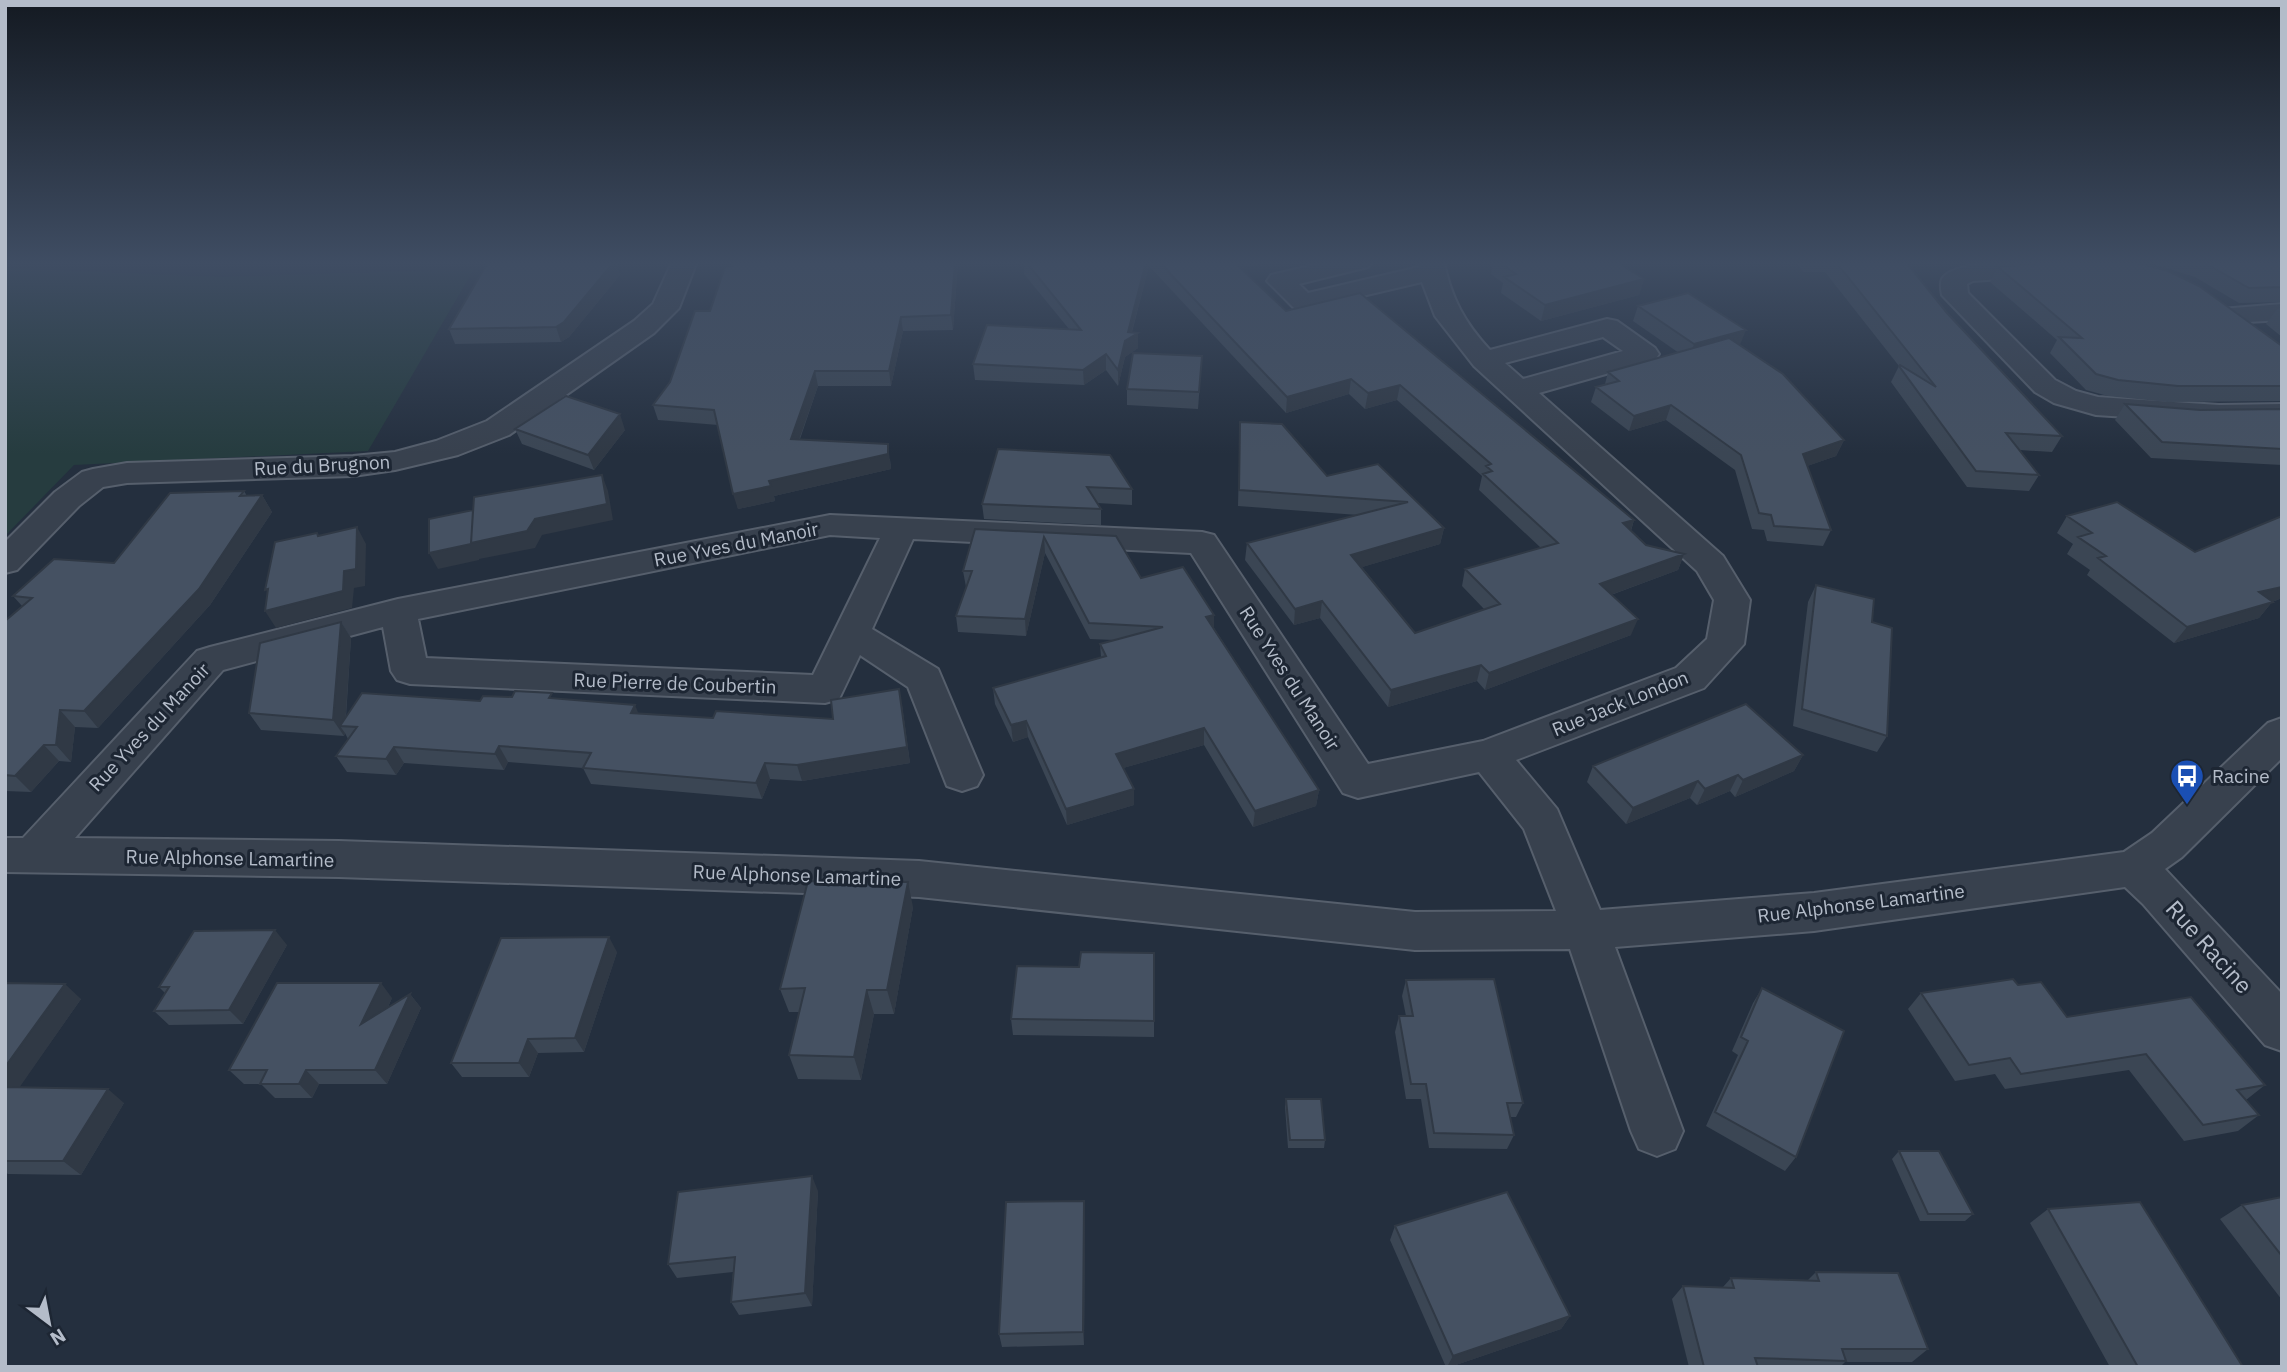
<svg xmlns="http://www.w3.org/2000/svg" width="2287" height="1372" font-family="'IBM Plex Sans',sans-serif">
<rect width="100%" height="100%" fill="#242f3e"/>
<path fill="#263c3f" d="M5,268L221,277L474,269L368,451L74,465L5,536Z"/>
<g fill="none" stroke-linecap="round" stroke-linejoin="round">
<g stroke="#565f6c" stroke-width="4">
<path id="minor" d="M672,262L696,264L679,308L654,333L509,435L458,455L395,470L353,476L127,483L103,487L79,506L17,570L5,573V542L55,492L82,472L93,469L127,463L353,456L395,452L436,441L487,421L634,321L653,304Z
M1327,262H1372L1368,267L1299,284L1308,293L1419,267L1418,262H1444C1451,298 1465,323 1490,350L1607,319L1617,321L1655,348L1659,354L1655,360L1539,393L1723,556L1750,600L1744,644L1704,688L1516,760L1557,809L1600,910L1814,893L2124,852L2152,833L2268,723L2282,718V758L2182,857L2165,869L2282,994V1051L2265,1045L2143,904L2125,887L1814,931L1615,947L1683,1131L1675,1149L1657,1156L1639,1149L1631,1131L1570,949L1415,950L919,897L339,877L5,872V838H23L197,651L210,647L398,599L830,515L1202,532L1214,535L1368,764L1483,741L1676,668L1707,639L1714,600L1697,571L1474,366L1435,316L1422,282L1303,310L1294,308L1267,281L1271,275ZM1603,337L1623,351L1523,379L1505,363ZM830,535L880,538L813,675L426,658L418,619ZM913,539L1191,553L1343,793L1358,798L1479,772L1524,829L1556,911L1415,912L919,861L339,841L75,838L223,670L383,627L391,671L397,680L410,684L825,703L839,699L860,655L908,687L947,786L962,791L977,786L983,775L938,669L872,629Z
M2022,262H2053L2059,268L2055,273L2046,276L1973,281L1967,284L1968,293L2055,380L2076,391L2098,397L2219,405L2282,404V422L2219,423L2096,415L2054,403L2035,392L1942,295C1941,290 1940,283 1942,279C1952,262 2004,263 2022,262Z
M2282,304V320L2231,323L2221,321L2217,315L2221,309Z"/>
</g>
<use href="#minor" fill="#38414e" fill-rule="evenodd"/>
</g>
<path fill="#3b4654" d="M488,262H616L620,275L569,337L561,342L455,344L449,329Z
M958,262L953,330L903,331L891,386H818L800,439L890,459L891,469L774,496L775,501L738,509L718,425L658,420L653,405L670,382L710,311L732,266Z
M1024,262H1268L1241,268L1286,311L1634,520L1631,531L1646,545L1684,554L1678,570L1611,595L1631,635L1485,690L1477,681L1388,707L1320,618L1294,625L1245,560L1247,543L1358,515L1238,506L1240,422L1327,476L1378,464L1444,528L1440,544L1362,567L1415,633L1484,609L1462,586L1465,569L1541,548L1479,490L1482,476L1397,400L1365,409L1349,394L1286,413L1149,266L1132,332L1138,348L1125,357L1118,386L1106,370L1084,385L975,380L973,364L1069,329L1024,274Z
M1493,262H1617L1644,279L1639,295L1541,321L1501,293L1503,283L1491,274Z
M1796,262H1906L1947,313L2062,436L2052,452L2020,450L2039,475L2029,491L1967,487L1891,382L1899,366L1825,272H1803Z
M2147,262H2282V302L2239,303L2195,277Z
M1998,267L2282,346V401L2167,402L2108,396L2086,390L2050,353L2057,340L1990,282Z
M1638,306L1740,345L1844,440L1836,456L1807,466L1831,530L1823,546L1767,541L1764,530L1752,529L1735,470L1666,420L1629,431L1591,402L1596,387L1605,384L1608,372L1679,353L1633,321Z
M2282,308V337L2266,324L2277,309Z
M1202,356L1198,409L1127,405V389Z
M2125,404L2200,410L2282,409V465L2151,458L2115,420Z
M515,429L625,430L594,470L522,444Z
M998,449L1132,489V505L1097,503L1101,509V525L984,519L982,504Z
M244,491L247,496L262,495L272,512L210,605L98,728L75,727L71,762L59,761L31,792L5,791V621L22,606L13,596L114,563Z
M2067,516L2195,552L2282,516V598L2272,602L2259,618L2174,643L2087,575L2090,570L2067,554L2073,544L2057,533Z
M975,529L1116,536L1141,578L1214,628L1319,790L1316,806L1253,827L1204,745L1123,768L1134,789V805L1067,825L1028,737L1013,742L995,704L993,688L1101,657L1100,644L1114,640L1090,639L1045,553L1026,636L958,632L956,616L966,587L963,571Z
M1816,585L1872,622L1887,736L1877,752L1793,726L1808,602Z
M341,622L351,638L346,717L480,701L554,698L638,713L713,718L833,719L902,705L910,763L802,781L770,779L762,799L591,784L583,768L508,762L504,770L404,763L396,775L347,772L336,756L348,739L345,733L344,736L261,730L249,713Z
M1803,755L1794,771L1735,797L1730,791L1697,805L1690,798L1626,824L1587,782L1593,766Z
M913,907L894,1014H874L861,1080L798,1079L789,1055L799,1012H789L780,989Z
M287,945L243,1024L169,1025L154,1011L165,993L159,987Z
M617,952L584,1052L538,1053L529,1077H462L451,1063Z
M1154,953V1037L1013,1035L1011,1019L1079,967Z
M1406,980L1523,1103L1516,1117H1510L1514,1135L1507,1149L1429,1148L1421,1099H1406L1395,1032L1399,1016H1406L1402,996Z
M5,983L81,999L19,1087L124,1103L81,1175L8,1174L5,1172Z
M2018,985L2067,1017L2265,1085L2246,1100L2259,1115L2238,1131L2184,1141L2129,1070L2005,1089L1995,1074L1955,1081L1908,1009L1921,993Z
M1762,988L1796,1157L1785,1171L1706,1126L1738,1055L1732,1051L1753,1003Z
M410,994L421,1008L387,1084H319L312,1098H275L261,1084H244L229,1070L392,998L388,1007Z
M1286,1099L1325,1140L1324,1148H1288L1285,1107Z
M1899,1151L1973,1214L1965,1221H1920L1892,1159Z
M818,1191L812,1306L739,1315L731,1302L733,1272L677,1278L668,1264Z
M2282,1197V1300L2220,1219L2242,1205Z
M2048,1209L2243,1367H2110L2030,1223Z
M1085,1216L1084,1345L1002,1347L999,1334Z
M1395,1226L1570,1316L1561,1329L1450,1367H1446L1390,1240Z
M1816,1272L1928,1349L1912,1362H1845L1840,1367H1689L1672,1299L1683,1286L1723,1287L1731,1278L1808,1280Z"/>
<path fill="#303945" d="M614,262H616L620,275L569,337L561,342L556,327Z
M955,262H958L953,330L951,315Z
M1146,262H1149V266L1130,338L1138,333V348L1125,357L1118,386V370Z
M1228,262H1268L1227,271Z
M1644,279L1639,295L1541,321L1545,305Z
M901,317L903,331L891,386L889,371Z
M1746,330L1740,345L1689,360L1694,344Z
M1106,354V370L1084,385L1083,370Z
M815,371L818,386L794,454L791,439Z
M1351,379L1349,394L1286,413L1287,397Z
M1400,385L1397,400L1365,409L1368,393Z
M1671,405L1666,420L1629,431L1634,416Z
M620,414L625,430L594,470L588,455Z
M1844,440L1836,456L1796,470L1803,454Z
M888,444L891,469L774,496L775,501L738,509L733,494L769,481Z
M602,475L608,491L613,520L542,535L535,548L479,559V560L438,569L429,553L473,510L535,519Z
M262,495L272,512L210,605L98,728L84,711Z
M1634,520L1629,536L1623,523Z
M357,527L366,544L365,586L354,588L352,608L276,628L265,611L344,571Z
M1444,528L1440,544L1349,571L1351,555Z
M1044,537L1045,553L1026,636L1025,619Z
M1684,554L1678,570L1594,601L1600,584Z
M2282,587V598L2272,602L2259,618L2174,643L2187,627L2259,592Z
M1322,601L1320,618L1294,625L1295,609Z
M1214,615V631L1206,617Z
M1638,619L1631,635L1485,690L1489,673Z
M341,622L351,638L345,726H340L345,733L344,736L333,720Z
M1481,665L1477,681L1388,707L1391,690Z
M899,689L910,763L802,781L797,765Z
M635,705L642,722L631,713Z
M60,710L75,727L71,762L56,745Z
M1026,721L1028,737L1013,742L1011,725Z
M1204,728V745L1116,770V754Z
M44,745L59,761L31,792L15,776Z
M499,746L508,762L504,770L495,754Z
M394,747L404,763L396,775L386,759Z
M1803,755L1794,771L1735,797L1743,780Z
M765,763L770,779L762,799L756,783Z
M1738,775L1730,791L1697,805L1705,789Z
M1698,781L1690,798L1626,824L1633,808Z
M1134,789V805L1067,825L1066,809Z
M1319,790L1316,806L1253,827L1255,811Z
M908,882L913,907L894,1014L887,990Z
M275,930L287,945L243,1024L229,1010Z
M609,937L617,952L584,1052L575,1038Z
M381,983L392,998L373,1038L361,1024Z
M65,984L81,999L10,1101L5,1097V1067Z
M867,990L874,1014L861,1080L854,1057Z
M410,994L421,1008L387,1084L375,1070Z
M528,1039L538,1053L529,1077L519,1063Z
M306,1070L319,1084L312,1098L299,1084Z
M108,1089L124,1103L81,1175L63,1161Z
M812,1176L818,1191L812,1306L805,1293Z
M1084,1201L1085,1216L1084,1345L1083,1332Z
M1570,1316L1561,1329L1450,1367H1447L1453,1356Z"/>
<path fill="#455162" stroke="#303945" stroke-width="2" d="M488,262H614L564,322L556,327L449,329Z
M733,262H955L951,315L901,317L889,371H815L791,439L888,444V454L769,481L771,486L733,494L714,410L653,405L670,382L695,311H710L725,267L732,266Z
M1026,262H1146L1128,332L1138,333L1125,341L1118,370L1106,354L1083,370L973,364L987,325L1081,330Z
M1159,262H1234L1286,311L1360,293L1634,520L1623,523L1646,545L1684,554L1600,584L1638,619L1489,673L1481,665L1391,690L1322,601L1295,609L1247,543L1408,502L1239,490L1240,422L1282,424L1327,476L1378,464L1444,528L1351,555L1415,633L1500,604L1465,569L1558,543L1483,474L1492,471L1486,466L1491,464L1400,385L1368,393L1351,379L1287,397Z
M1499,262H1617L1644,279L1545,305L1504,277L1516,274Z
M1836,262H1906L1947,313L2062,436L2006,433L2039,475L1976,471L1899,366L1900,365L1936,387Z
M2054,262H2128L2146,265L2168,271L2199,286L2282,346V386H2178L2118,380L2096,374L2059,337L2082,338L1998,267Z
M2203,262H2282V287L2249,288Z
M1688,293L1746,330L1694,344L1638,306Z
M1729,338L1783,374L1844,440L1803,454L1831,530L1774,526L1771,515L1759,513L1741,455L1671,405L1634,416L1596,387L1619,381L1608,372Z
M1133,353L1202,356L1199,392L1127,389Z
M566,396L620,414L588,455L515,429Z
M2125,404L2200,410L2282,409V449L2162,442Z
M998,449L1110,455L1132,489L1087,487L1101,509L982,504Z
M602,475L607,504L535,519L527,531L471,543L474,497Z
M244,491L240,496L262,495L199,589L84,711L60,710L56,745H44L15,776L5,775V621L32,598L13,596L54,559L114,563L170,493Z
M2117,502L2195,552L2282,516V587L2259,592L2273,602L2187,627L2098,558L2106,556L2078,537L2092,533L2067,516Z
M473,510L471,544L429,553V519Z
M357,527L356,569L344,571L343,591L265,611L268,589L265,590L275,542L317,533L318,536Z
M975,529L1116,536L1141,578L1183,567L1214,615L1206,617L1319,790L1255,811L1204,728L1116,754L1134,789L1066,809L1026,721L1011,725L993,688L1106,656L1100,644L1163,627L1089,623L1044,537L1025,619L956,616L972,571H963Z
M1816,585L1874,599L1872,622L1892,628L1887,736L1802,709Z
M341,622L333,720L249,713L260,643Z
M899,689L907,747L797,765L765,763L756,783L583,768L591,753L499,746L495,754L394,747L386,759L336,756L357,727L340,726L362,693L480,701L483,696L512,697L515,691L552,693L549,698L635,705L631,713L713,718L716,711L833,719L831,700Z
M1746,704L1803,755L1743,780L1738,775L1705,789L1698,781L1633,808L1593,766Z
M808,881L908,882L887,990H867L854,1057L789,1055L805,988L780,989Z
M275,930L229,1010L154,1011L169,987H159L194,931Z
M609,937L575,1038L528,1039L519,1063H451L501,938Z
M1081,952L1154,953V1021L1011,1019L1017,966L1079,967Z
M1494,979L1523,1103H1507L1514,1135L1434,1133L1426,1084H1411L1399,1016H1413L1406,980Z
M2013,979L2018,985L2041,982L2067,1017L2191,997L2265,1085L2237,1090L2259,1115L2203,1125L2146,1054L2021,1074L2010,1058L1969,1065L1921,993Z
M5,983L65,984L5,1067Z
M277,983H381L361,1024L410,994L375,1070H306L299,1084H260L267,1070H229Z
M1762,988L1844,1031L1796,1157L1715,1112L1748,1041L1741,1037Z
M5,1087L108,1089L63,1161H5Z
M1286,1099H1321L1325,1140H1290Z
M1899,1151H1939L1973,1214H1928Z
M812,1176L805,1293L731,1302L735,1257L668,1264L678,1192Z
M1507,1192L1570,1316L1453,1356L1395,1226Z
M2282,1197V1256L2242,1205Z
M1084,1201L1083,1332L999,1334L1006,1202Z
M2140,1202L2243,1367H2138L2048,1209Z
M1816,1272L1898,1273L1928,1349H1842L1846,1361L1755,1358L1758,1367H1704L1683,1286L1734,1288L1731,1278L1819,1281Z"/>
<linearGradient id="sky" x2="0" y2="1"><stop stop-color="#141a22"/><stop offset="0.58" stop-color="#3f4d63"/><stop offset="1" stop-color="#3f4d63" stop-opacity="0"/></linearGradient>
<rect width="2287" height="454" fill="url(#sky)"/>
<defs>
<g id="bus-pin" transform="scale(1.75)"><path d="M0 17L-7.5 6A9.5 9.5 0 1 1 7.5 6Z" fill="#1a4fb4" stroke="#1d2633"/><path d="M-5-6H5V4H4V6H2V4H-2V6H-4V4H-5ZM-3.5-4V0h7V-4ZM-3.5 1.2v1.5H-2V1.2ZM2 1.2v1.5H3.5V1.2Z" fill="#fff"/></g>
</defs>
<g fill-rule="evenodd">
<use href="#bus-pin" x="2187" y="776"/>
</g>
<g text-anchor="middle" stroke-width="6" stroke-linejoin="round" paint-order="stroke">
<g font-size="19" fill="#b4bcc9" stroke="#1d2633">
<text transform="translate(322 465) rotate(-3)" y="7">Rue du Brugnon</text>
<text transform="translate(736 544) rotate(-11)" y="7">Rue Yves du Manoir</text>
<text transform="translate(1290 678) rotate(57)" y="7">Rue Yves du Manoir</text>
<text transform="translate(675 683) rotate(2)" y="7">Rue Pierre de Coubertin</text>
<text transform="translate(1620 703) rotate(-22)" y="7">Rue Jack London</text>
<text transform="translate(149 727) rotate(-47)" y="7">Rue Yves du Manoir</text>
<text transform="translate(230 858) rotate(1)" y="7">Rue Alphonse Lamartine</text>
<text transform="translate(797 875) rotate(2)" y="7">Rue Alphonse Lamartine</text>
<text transform="translate(1861 903) rotate(-7)" y="7">Rue Alphonse Lamartine</text>
</g>
<g font-size="19" fill="#b4bcc9" stroke="#1d2633" text-anchor="start">
<text x="2212" y="783">Racine</text>
</g>
<g font-size="23" fill="#b4bcc9" stroke="#1d2633">
<text transform="translate(2209 947) rotate(48)" y="8">Rue Racine</text>
</g>
</g>
<rect width="2287" height="1372" fill="none" stroke="#b4bcc9" stroke-width="14"/>
<g transform="translate(49 1323) rotate(148)" stroke="#1d2633" stroke-width="5" paint-order="stroke">
<path d="M0-5L12 26L0 18L-12 26Z" fill="#b4bcc9"/>
<text y="-10" font-size="19" font-weight="bold" text-anchor="middle" fill="#b4bcc9">N</text>
</g>
</svg>
